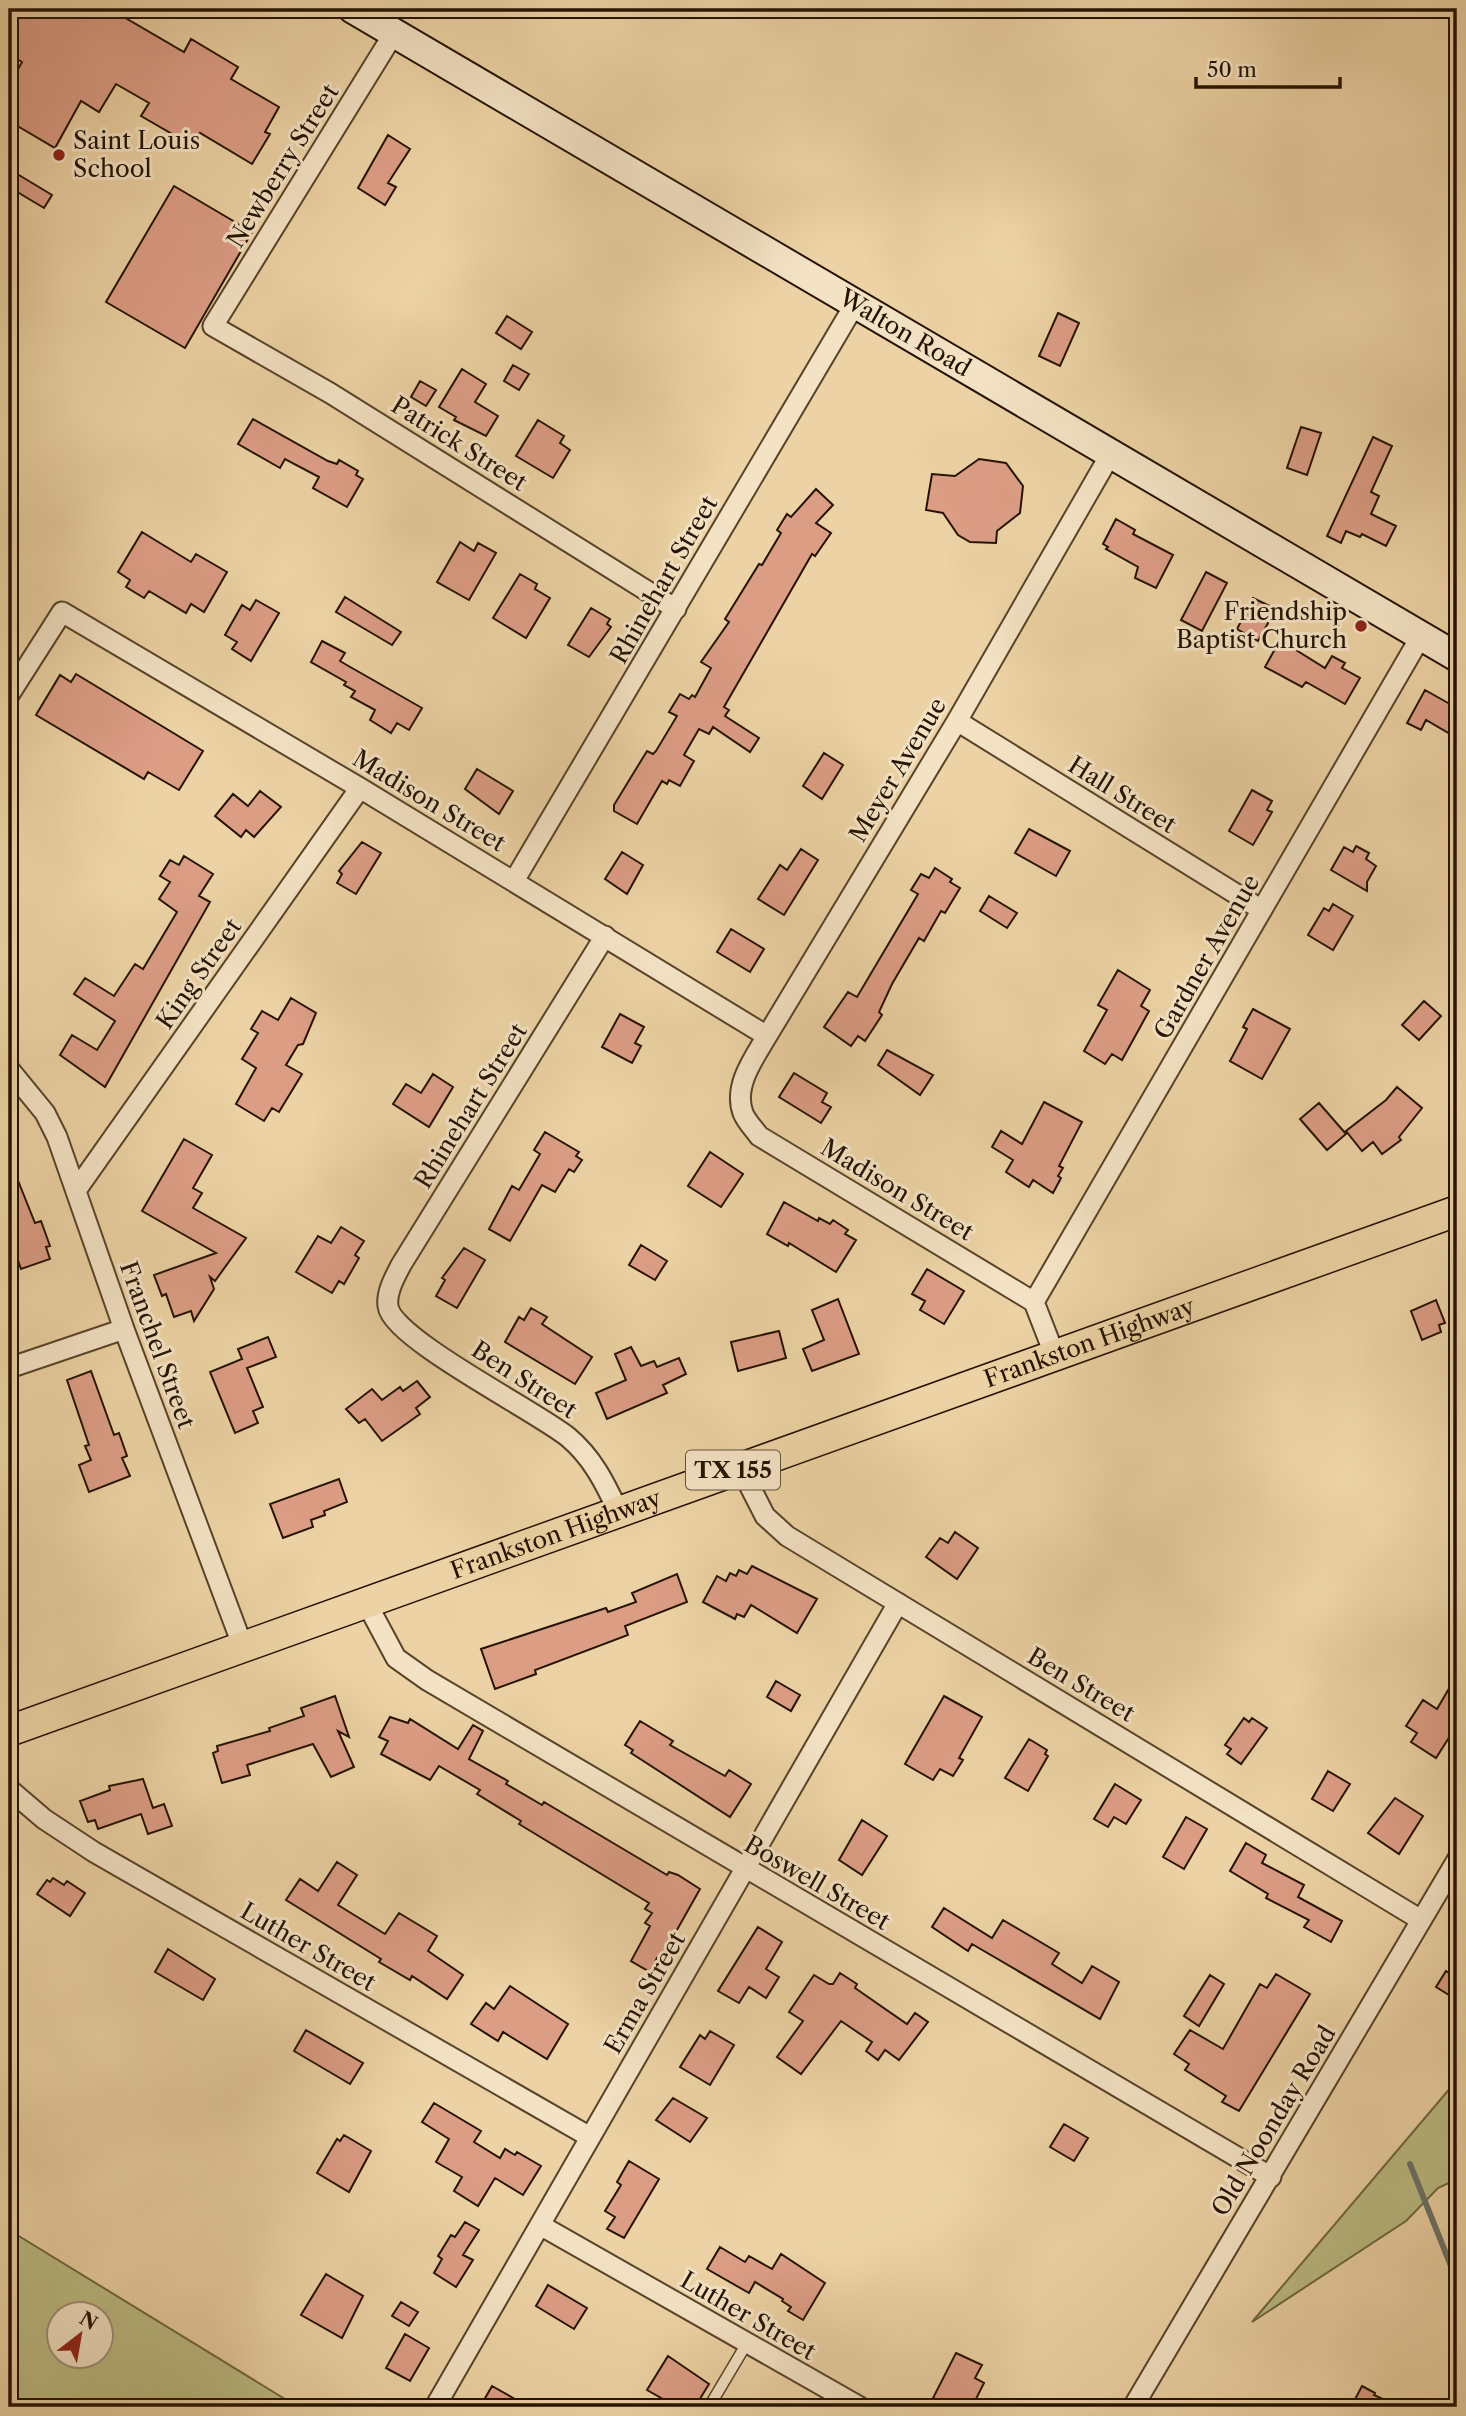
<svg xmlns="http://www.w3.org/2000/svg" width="1466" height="2416" font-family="'Libre Caslon Text',serif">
<rect width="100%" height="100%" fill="#ecd2a4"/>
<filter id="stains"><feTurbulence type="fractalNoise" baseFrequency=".00286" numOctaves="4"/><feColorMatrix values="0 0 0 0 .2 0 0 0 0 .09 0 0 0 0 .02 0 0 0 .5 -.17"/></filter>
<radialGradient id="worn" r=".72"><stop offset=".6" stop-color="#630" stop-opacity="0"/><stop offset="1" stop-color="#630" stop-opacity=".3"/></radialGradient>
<path fill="#bcbb83" stroke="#706742" stroke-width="2" fill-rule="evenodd" d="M1457,2080V2179L1438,2188L1406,2221L1252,2322Z
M9,2230L298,2407H299H9ZM60,2314H102V2356H60Z"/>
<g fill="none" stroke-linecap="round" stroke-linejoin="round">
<path stroke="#6c746a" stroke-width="6" d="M1410,2164L1457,2281"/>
</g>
<path fill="#dc9d85" stroke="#251300" stroke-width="2" d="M9,9H110L184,52L191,39L238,67L231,79L279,107L265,132L270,134L252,164L200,133L193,146L141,116L149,103L116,84L99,112L81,101L55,148L9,121V85L22,62L9,54Z
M388,135L410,149L388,183L396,187L385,205L358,188Z
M9,169L52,195L44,208L9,187Z
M174,186L252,232L185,348L106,302Z
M1058,313L1079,323L1060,366L1039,356Z
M507,316L532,332L521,349L496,333Z
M513,365L529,374L519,390L504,381Z
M462,369L486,384L475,402L498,416L486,436L454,420L456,417L439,407Z
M420,381L436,390L426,406L411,397Z
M253,419L328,461L337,464L339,460L358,471L356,475L363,479L347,507L313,488L319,477L285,459L280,468L238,444Z
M538,420L564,436L560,443L570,450L553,478L516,456Z
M1301,427L1321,433L1307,475L1287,468Z
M1373,437L1392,446L1371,492L1379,496L1371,514L1396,526L1386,546L1362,534L1360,537L1346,531L1341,543L1327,536Z
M979,459L1006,463L1023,486L1020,513L997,531L996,543L970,542L958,535L943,513L926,510L932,474L955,476Z
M816,489L833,505L816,523L831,533L815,556L812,554L724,707L729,710L725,716L759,738L750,752L713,727L709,734L699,729L684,755L694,761L680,786L669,780L667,784L662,781L637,824L614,811V805L647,751L653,754L656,751L677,716L669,712L680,694L689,699L692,695L695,697L711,668L701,662L729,622L725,619L759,564L762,565L781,533L777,530L787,514L791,517Z
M1116,519L1135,530L1133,534L1173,555L1156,588L1135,578L1138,567L1106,549L1108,547L1103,544Z
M142,532L191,562L196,554L227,572L204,612L191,604L186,613L149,591L144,598L126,587L130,580L118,572Z
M460,542L474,551L478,543L496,553L469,600L437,582Z
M1206,572L1227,583L1202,631L1181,620Z
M520,574L537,584L535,589L550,598L526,638L493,618Z
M345,597L401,632L392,645L336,612Z
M1253,598L1276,609L1258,641L1237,629Z
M256,600L279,613L251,661L232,649L237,642L225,635L242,605L250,610Z
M591,608L610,619L607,624L611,627L589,657L568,645Z
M1280,640L1325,668L1332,656L1345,663L1342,668L1360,678L1345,704L1306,682L1302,687L1265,667Z
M322,641L345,653L340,661L345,664L422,708L409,730L397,723L391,733L370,720L375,710L351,697L355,691L344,685L346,682L311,662Z
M76,674L203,751L179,790L148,772L144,779L36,715L60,675L71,682Z
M1425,690L1457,708V738L1426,720L1421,730L1407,723Z
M824,753L843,765L822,799L803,786Z
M477,769L513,791L499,814L465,789Z
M1252,790L1272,801L1267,810L1272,812L1253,845L1229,831Z
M260,791L281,807L254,837L246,830L241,837L215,816L233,794L248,806Z
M1029,829L1070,851L1056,876L1015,853Z
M362,842L381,853L356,894L337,883L342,874L339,871Z
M1356,846L1369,853L1366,859L1376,866L1367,882V891L1331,870L1344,847L1353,852Z
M801,849L818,860L784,915L758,899L780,865L787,870Z
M622,852L643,865L627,894L605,879Z
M184,856L213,874L199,896L210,902L105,1087L60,1055L72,1035L97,1050L115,1021L74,994L85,978L114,996L135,964L143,969L177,912L159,899L170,882L160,876L170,860L179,865Z
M935,868L952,879L950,882L960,888L945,913L941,911L924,941L919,938L892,984L879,1012L882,1015L865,1041L858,1036L851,1046L824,1027L848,992L857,997L918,894L911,890L921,874L929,878Z
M989,896L1017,913L1007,928L980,911Z
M1333,904L1353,916L1333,950L1308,935L1324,908L1329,911Z
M731,929L764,949L750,972L717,952Z
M1118,970L1150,990L1141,1006L1149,1011L1122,1060L1112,1054L1105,1064L1084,1051L1107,1010L1098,1005Z
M291,998L316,1013L303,1044L298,1045L286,1065L302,1074L279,1112L272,1108L264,1121L236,1104L256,1068L242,1059L258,1033L251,1029L262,1011L278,1020Z
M1424,1001L1441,1016L1419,1040L1402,1025Z
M1253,1009L1290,1029L1262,1079L1230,1061L1247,1029L1243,1027Z
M620,1014L644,1027L635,1043L641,1046L632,1063L602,1047Z
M887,1050L933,1075L920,1095L878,1065Z
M794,1073L827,1093L822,1102L831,1107L821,1123L779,1097Z
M433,1074L453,1087L429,1127L393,1104L406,1084L421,1093Z
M1397,1087L1422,1108L1399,1137L1401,1140L1382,1154L1373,1142L1362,1151L1346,1131L1386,1100Z
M1044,1102L1082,1122L1059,1166L1063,1168L1058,1176L1061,1178L1053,1193L1033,1180L1029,1187L1006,1172L1013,1160L992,1147L1001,1131L1022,1144Z
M1319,1103L1346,1134L1327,1150L1300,1119Z
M545,1132L579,1152L576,1156L582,1160L574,1172L569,1169L555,1192L542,1185L510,1241L489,1229L512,1186L519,1190L540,1154L534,1150Z
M184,1139L212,1155L193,1188L202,1193L193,1208L246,1238L215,1281L210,1277L214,1289L194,1321L191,1311L174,1317L166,1294L162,1296L154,1275L216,1253L142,1211Z
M710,1152L743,1174L721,1207L688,1186Z
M9,1158L35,1223L41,1221L50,1246L46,1247L50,1259L21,1269L9,1234Z
M784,1202L818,1221L819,1218L830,1224L833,1220L848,1230L845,1234L856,1240L836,1272L789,1243L788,1246L767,1234Z
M341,1227L364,1241L355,1255L359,1258L344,1284L339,1281L332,1293L296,1272L318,1236L331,1243Z
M641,1245L667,1261L655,1280L629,1265Z
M464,1248L485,1260L457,1308L436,1296L445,1280L442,1278Z
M927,1269L964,1291L944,1324L920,1310L925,1301L912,1294Z
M838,1299L859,1354L812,1371L803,1349L824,1340L812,1310Z
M1436,1300L1445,1323L1439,1325L1441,1332L1422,1340L1411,1311Z
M531,1308L547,1317L542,1324L592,1357L575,1384L505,1342L519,1317L524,1320Z
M779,1331L786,1358L738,1371L731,1342Z
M268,1337L276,1357L247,1368L263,1407L253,1411L258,1423L235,1433L210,1372L242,1359L238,1349Z
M631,1347L641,1366L654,1361L657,1367L679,1358L686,1374L663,1385L667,1393L607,1419L596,1393L626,1380L615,1354Z
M91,1371L114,1435L119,1433L127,1456L122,1458L130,1476L89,1492L79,1465L91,1460L85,1446L89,1445L67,1380Z
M417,1381L430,1397L416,1408L420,1414L382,1441L365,1419L359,1423L346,1409L372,1389L382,1400L400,1387L403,1391Z
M339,1479L347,1502L324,1511L325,1515L311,1520L313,1527L283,1538L270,1504Z
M955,1532L978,1548L957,1579L926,1557L940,1538L948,1543Z
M752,1566L817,1599L797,1633L751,1605L744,1617L737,1614L735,1619L703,1602L717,1576L726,1581L730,1573L736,1576L739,1570L747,1574Z
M677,1574L687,1602L625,1626L628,1635L535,1670L536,1674L495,1689L481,1649L606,1608L608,1612L636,1602L632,1593Z
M1457,1675V1725L1436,1758L1411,1742L1417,1733L1406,1726L1423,1700L1437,1709Z
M776,1681L800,1695L791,1711L767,1697Z
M335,1696L349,1737L338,1731L354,1767L331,1777L313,1744L247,1765L250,1775L222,1783L213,1753L218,1751L217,1746L270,1731L269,1728L304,1716L301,1708Z
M944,1696L982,1717L959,1758L963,1760L953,1776L940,1769L933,1780L905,1764Z
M390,1717L408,1723L410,1719L458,1749L473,1725L483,1731L469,1759L508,1781L506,1784L542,1805L544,1802L667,1875L669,1872L678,1875L700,1889L660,1960L657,1958L650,1972L631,1961L650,1926L645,1923L652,1913L645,1909L649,1903L519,1824L521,1821L477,1794L480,1790L439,1766L430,1780L381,1754L388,1741L379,1737Z
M1244,1718L1249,1722L1252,1718L1267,1728L1241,1764L1227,1754L1231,1749L1225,1745Z
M640,1721L673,1741L670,1745L725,1776L729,1770L751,1784L730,1817L631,1753L633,1750L625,1745Z
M1029,1739L1047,1750L1045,1754L1048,1756L1028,1791L1005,1778Z
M1328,1771L1350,1784L1333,1811L1312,1799Z
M143,1779L153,1808L164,1804L172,1826L148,1834L141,1814L98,1829L95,1820L88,1822L80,1801L110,1790L109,1786Z
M1115,1784L1141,1800L1126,1824L1114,1817L1108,1827L1094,1819Z
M1395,1798L1423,1816L1399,1854L1368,1833Z
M1186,1817L1207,1829L1184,1869L1163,1857Z
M862,1820L887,1836L862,1875L839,1860Z
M1246,1843L1266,1855L1262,1863L1304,1885L1298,1897L1342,1921L1331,1942L1304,1927L1309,1920L1266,1898L1268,1894L1230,1871Z
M337,1862L357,1875L338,1905L385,1934L399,1913L437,1936L428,1951L463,1975L447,1999L412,1976L410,1980L379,1962L381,1959L286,1900L300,1879L318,1891Z
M53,1878L64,1885L67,1881L85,1893L70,1916L37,1894L47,1880L50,1882Z
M944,1908L992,1938L1003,1920L1059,1953L1052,1964L1082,1983L1092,1966L1119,1982L1100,2019L972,1944L968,1951L932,1927Z
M758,1927L782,1942L766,1969L779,1977L766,1998L749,1987L739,2003L718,1991Z
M168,1949L215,1979L203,2000L155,1972Z
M1446,1971L1457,1978V2000L1436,1987Z
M840,1973L857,1984L855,1988L907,2024L915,2013L928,2022L899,2060L885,2050L878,2060L866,2051L872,2042L841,2021L801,2074L777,2057L803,2021L789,2012L814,1975L829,1984H833Z
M1276,1974L1310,1994L1239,2111L1222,2102L1226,2096L1185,2070L1189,2064L1174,2054L1190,2030L1223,2049L1260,1984L1267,1988Z
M1210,1975L1224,1984L1199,2026L1184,2016Z
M510,1986L568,2024L547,2059L503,2032L498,2041L471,2024L486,2003L494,2009Z
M306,2030L363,2063L350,2084L294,2051Z
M710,2031L734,2045L710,2085L680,2067L700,2035L705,2039Z
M673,2098L707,2118L690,2142L656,2120Z
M434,2103L481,2131L474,2142L500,2158L505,2149L515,2155L517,2152L541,2166L523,2195L495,2178L478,2206L454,2191L462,2177L436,2162L449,2139L422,2122Z
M1064,2124L1088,2138L1074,2161L1050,2147Z
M344,2135L371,2151L349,2192L317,2173L337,2139L340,2141Z
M629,2161L659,2179L624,2238L607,2229L615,2217L605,2211L621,2185L617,2182Z
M465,2222L479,2230L463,2255L473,2260L456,2287L434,2273L442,2259L438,2256L451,2235L455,2237Z
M720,2247L745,2262L749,2256L772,2269L781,2254L825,2283L803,2320L788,2311L791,2307L782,2301L783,2299L755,2282L749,2293L707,2269Z
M326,2274L363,2296L342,2338L301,2315Z
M548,2285L587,2308L574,2329L536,2306Z
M401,2302L418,2312L409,2326L392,2316Z
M405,2334L429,2348L410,2381L386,2368Z
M956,2353L982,2365L975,2378L984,2383L972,2407H951L933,2398Z
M668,2356L709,2384L695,2407H677L647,2390Z
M492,2386L529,2407H480Z
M1362,2386L1375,2393L1374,2395L1400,2407H1351Z"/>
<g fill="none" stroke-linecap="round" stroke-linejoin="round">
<g stroke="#574329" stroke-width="13">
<path id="lane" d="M709,2407L747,2343"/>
</g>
<g stroke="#574329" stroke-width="23">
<path id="street" d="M394,33L213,326L330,393L676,609
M9,695L62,612L360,788L767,1036
M957,721L1262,910
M514,881L855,304
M605,936L401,1265C395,1277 386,1292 388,1306C391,1338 536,1411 568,1437C592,1457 605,1483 618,1511
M9,1069L45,1113L57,1137L124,1329L243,1647
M77,1189L360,788
M1034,1302L759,1136C754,1129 746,1121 743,1113C733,1086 754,1058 767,1036L957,721L1110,455
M1034,1302L1421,636
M1034,1302L1055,1356
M9,1368L124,1329
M740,1467L765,1516L787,1536L1421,1920
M366,1602L396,1658L427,1680L1271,2177
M9,1789L44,1819L94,1852L590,2137
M540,2225L860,2407
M435,2407L898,1603
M1133,2407L1457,1860"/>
</g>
<g stroke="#251300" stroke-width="32">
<g id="secondary">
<path id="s1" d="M353,9L1457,657"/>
</g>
</g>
<g stroke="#251300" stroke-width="33">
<g id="primary">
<path id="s2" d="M9,1731L1457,1211"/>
</g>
</g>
<use href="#lane" stroke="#f3e2c4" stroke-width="10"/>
<use href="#street" stroke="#f3e2c4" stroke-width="19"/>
<use href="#secondary" stroke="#f3e2c4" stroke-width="28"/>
<use href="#primary" stroke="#ecd2a4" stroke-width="30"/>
</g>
<g fill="#8f2418" stroke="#f3e2c4" stroke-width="2.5">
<circle cx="59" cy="155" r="7"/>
<circle cx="1361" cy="626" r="7"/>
</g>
<g text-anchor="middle" stroke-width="6" stroke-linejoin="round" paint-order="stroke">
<rect fill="#f3e2c4" stroke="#63513b" stroke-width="2" x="686" y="1450.5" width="94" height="39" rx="5"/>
<g font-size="23" font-weight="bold" fill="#251300">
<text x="733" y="1478">TX 155</text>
</g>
<g font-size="24" fill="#251300" stroke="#f3e2c4" text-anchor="start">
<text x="73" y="149">Saint Louis<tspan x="73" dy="28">School</tspan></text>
<text x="1347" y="620" text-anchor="end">Friendship<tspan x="1347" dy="28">Baptist Church</tspan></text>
</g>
<g font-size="24" fill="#251300" stroke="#f3e2c4">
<text transform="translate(283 166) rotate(-58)" y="8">Newberry Street</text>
<text dy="8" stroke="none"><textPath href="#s1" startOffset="640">Walton Road</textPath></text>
<text transform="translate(459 444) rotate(32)" y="8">Patrick Street</text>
<text transform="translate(664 580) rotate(-60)" y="8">Rhinehart Street</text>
<text transform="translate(898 770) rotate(-59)" y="8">Meyer Avenue</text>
<text transform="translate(1122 795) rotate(32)" y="8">Hall Street</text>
<text transform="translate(429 801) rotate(31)" y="8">Madison Street</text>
<text transform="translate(1207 957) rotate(-60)" y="8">Gardner Avenue</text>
<text transform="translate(199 974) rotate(-55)" y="8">King Street</text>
<text transform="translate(471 1106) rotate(-58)" y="8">Rhinehart Street</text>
<text transform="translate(897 1190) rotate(31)" y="8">Madison Street</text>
<text dy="8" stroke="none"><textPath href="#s2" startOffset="1148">Frankston Highway</textPath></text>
<text transform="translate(157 1345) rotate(70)" y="8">Franchel Street</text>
<text transform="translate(524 1380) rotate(33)" y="8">Ben Street</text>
<text dy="8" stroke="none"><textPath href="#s2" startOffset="581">Frankston Highway</textPath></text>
<text transform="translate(1081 1685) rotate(31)" y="8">Ben Street</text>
<text transform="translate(817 1883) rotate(30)" y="8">Boswell Street</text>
<text transform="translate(308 1947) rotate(30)" y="8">Luther Street</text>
<text transform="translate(645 1993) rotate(-60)" y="8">Erma Street</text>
<text transform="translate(1274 2121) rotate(-59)" y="8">Old Noonday Road</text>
<text transform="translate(748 2316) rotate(30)" y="8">Luther Street</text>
</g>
</g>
<rect width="1466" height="2416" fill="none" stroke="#ecd2a4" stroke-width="35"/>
<rect x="10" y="10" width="1445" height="2395" fill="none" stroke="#251300" stroke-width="3.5"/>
<rect x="18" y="18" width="1431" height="2381" fill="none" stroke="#251300" stroke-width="2"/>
<g transform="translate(80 2335) rotate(31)"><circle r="33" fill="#f3e2c4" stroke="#a18f76" stroke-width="2"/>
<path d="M0-5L12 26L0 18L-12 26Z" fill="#8f2418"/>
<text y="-10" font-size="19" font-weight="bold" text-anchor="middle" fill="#251300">N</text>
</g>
<path d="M1196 77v10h144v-10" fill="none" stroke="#251300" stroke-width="3.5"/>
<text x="1207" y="77" font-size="21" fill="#251300" stroke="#f3e2c4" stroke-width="5" paint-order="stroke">50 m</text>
<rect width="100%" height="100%" filter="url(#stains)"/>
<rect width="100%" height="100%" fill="url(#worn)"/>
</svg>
